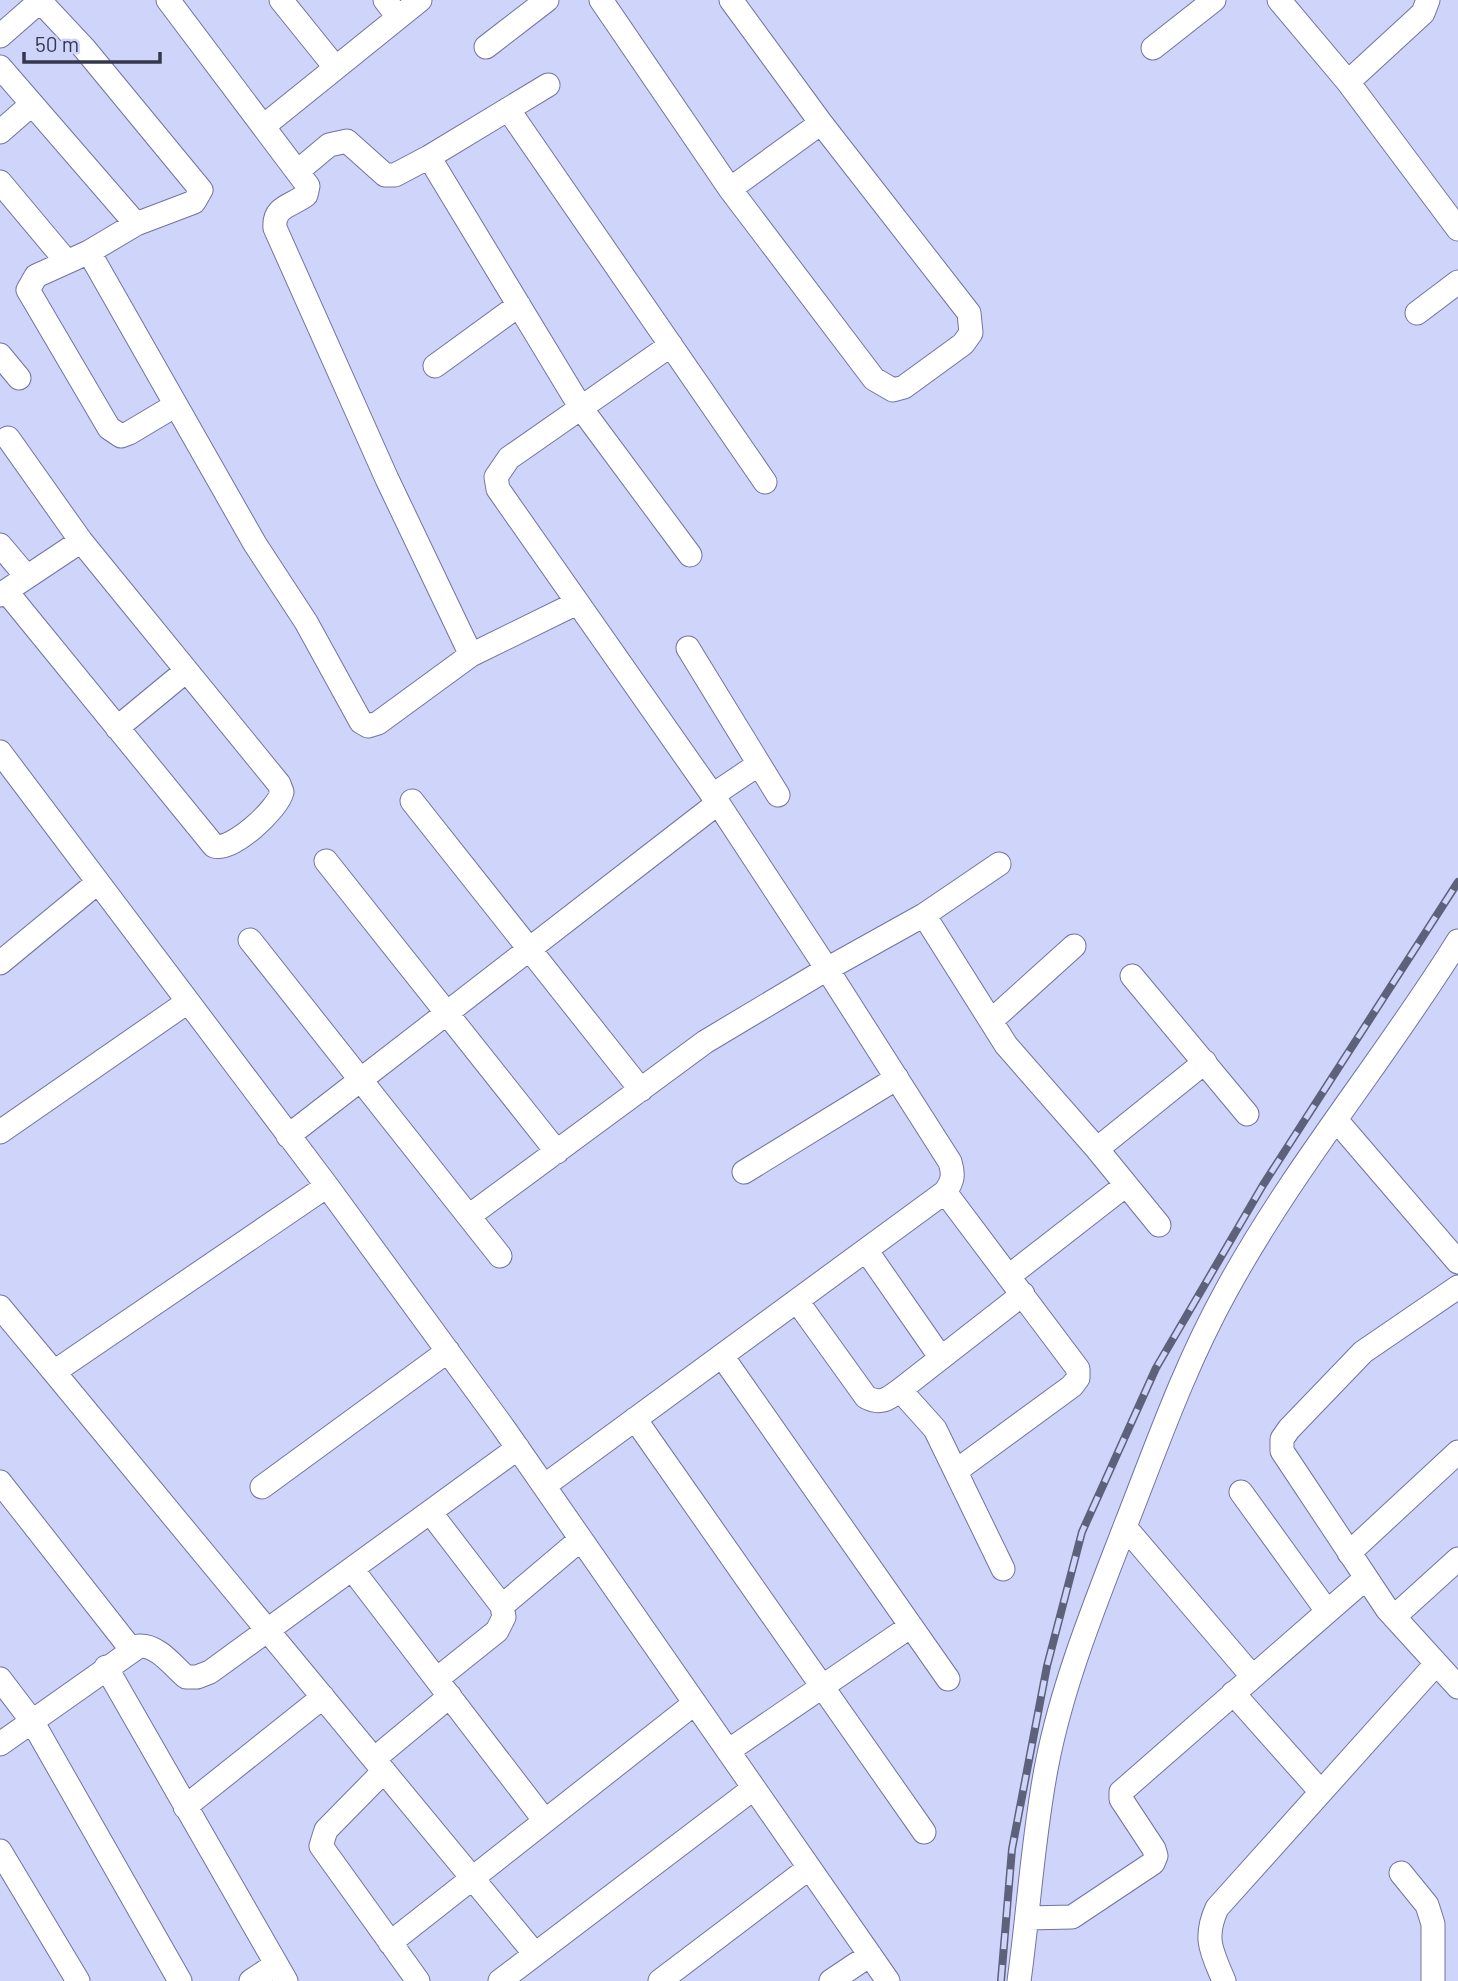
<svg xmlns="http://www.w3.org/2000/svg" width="1458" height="1981" font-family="Barlow,sans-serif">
<rect width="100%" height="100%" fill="#cfd4fb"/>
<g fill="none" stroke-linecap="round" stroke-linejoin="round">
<g stroke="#7074a0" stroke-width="25">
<path id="minor" d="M39,0L84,48L201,190L194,202L136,224L89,252
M281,0L335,67
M385,0L398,17
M601,0L730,189L874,379L893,390L904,387L963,344L971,333L969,313L821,123L731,0
M1279,0L1348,82L1423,13L1428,0
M0,36L40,1
M486,47L547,0
M1153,48L1214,0
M0,67L136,224
M1348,82L1458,229
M508,109L765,482
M265,125L420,0
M0,132L32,104
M429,157L548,85
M298,171L329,145L347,141L385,175H395L429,157L581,408L690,555
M0,182L67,262L89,252L255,544L306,622L361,722L368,726L378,723L471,655L387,479L275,228C273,206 292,206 306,195L308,186L168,0
M730,189L821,123
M67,262L36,276L28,290L109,428L121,436L129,433L176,405
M1417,313L1458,282
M0,355L19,378
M435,366L519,305
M0,545L27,577
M6,591L214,846C232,852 278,809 282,792L279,784L81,541L8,438
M0,595L81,541
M688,648L778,795
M471,655L577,603
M117,728L186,671
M0,752L327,1186L503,1427L888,1981
M713,795L759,764
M412,801L641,1090
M718,803L827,969L924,915L1006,1045L1097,1149L1205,1062
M326,861L557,1152
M924,915L999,864
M250,940L500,1256
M0,963L97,883
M1132,976L1247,1114
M992,1020L1074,946
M1337,1121L1458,1262
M0,1132L186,1003
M288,1136L718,803L498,489L496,477L509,458L671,345
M1097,1149L1159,1225
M744,1172L897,1078
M945,1192L1078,1369V1378L1072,1386L956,1471
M469,1216L705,1042L827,969L950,1162C954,1175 953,1181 945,1192L544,1486
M866,1250L941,1358
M1009,1276L1126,1185
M1458,1287L1363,1352L1289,1429L1282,1439V1451L1387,1609L1458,1687
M797,1301L866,1397C881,1405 888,1399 900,1390L935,1429L1003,1569
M0,1307L54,1372L327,1186
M722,1356L948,1679
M54,1372L535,1954
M900,1390L1023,1294
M635,1419L924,1832
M0,1482L131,1649
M262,1487L448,1351
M1241,1492L1327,1611
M430,1512L502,1606L581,1539
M1125,1527L1252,1676
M1349,1553L1458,1452
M352,1569L545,1821
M1394,1617L1458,1559
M106,1667L286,1981
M0,1679L32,1721L180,1981
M437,1679L497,1631L504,1617L502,1606
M1233,1693L1321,1792
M0,1744L139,1646C158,1645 172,1665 186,1677H197L210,1672L518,1448
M728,1751L911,1626
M374,1759L450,1696
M384,1771L326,1830L321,1846L418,1981
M185,1807L323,1697
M0,1851L78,1981
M1401,1873L1427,1905L1433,1924V1981
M1027,1918L1072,1917L1153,1863L1156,1856L1154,1849L1121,1799V1792L1366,1578
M390,1943L695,1703
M251,1981L275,1965
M500,1981L754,1788
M660,1981L809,1868
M831,1981L870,1955
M1019,1981C1029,1909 1033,1835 1047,1764C1063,1682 1096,1602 1126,1524C1157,1445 1185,1365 1226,1291C1293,1168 1384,1060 1458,941
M1224,1981C1212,1952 1203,1939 1217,1908L1435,1665"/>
</g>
<use href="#minor" stroke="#fff" stroke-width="23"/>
<g stroke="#5e617a" stroke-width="8">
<path id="rail" d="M1001,1981L1012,1849L1047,1666L1082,1532L1156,1368L1263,1185L1458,882"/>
</g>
<use href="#rail" stroke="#cfd4fb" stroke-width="5" stroke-dasharray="16" stroke-linecap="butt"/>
</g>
<path d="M24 52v10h136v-10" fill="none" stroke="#35374b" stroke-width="3.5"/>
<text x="35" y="52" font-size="21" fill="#35374b" stroke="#cfd4fb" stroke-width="5" paint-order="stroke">50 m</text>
</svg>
